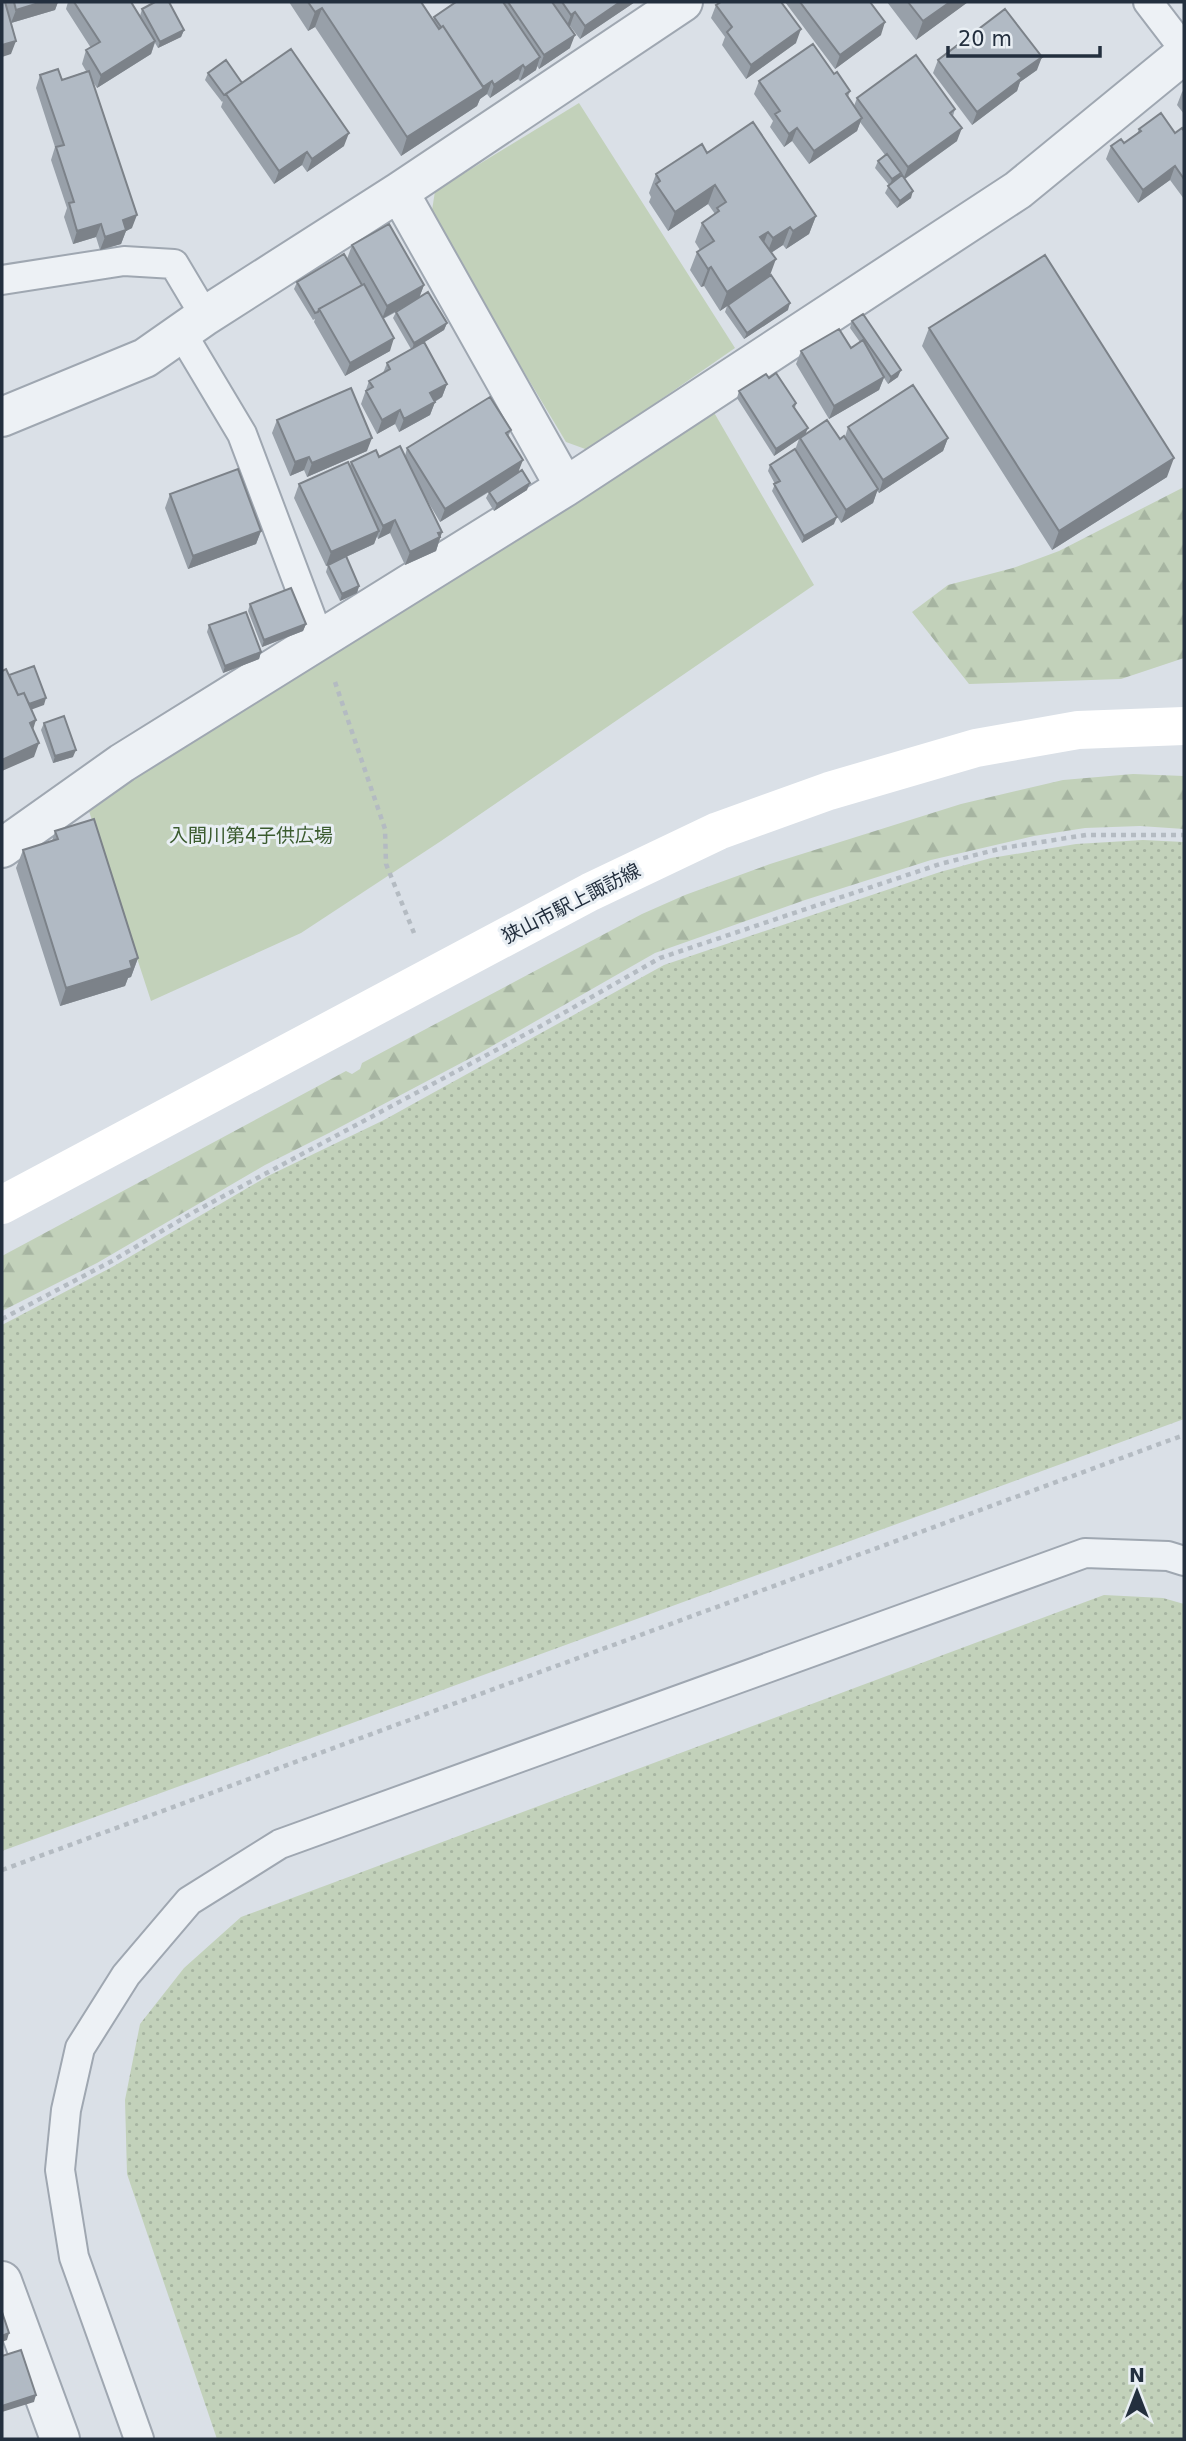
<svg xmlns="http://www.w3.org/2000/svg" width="1186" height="2441" font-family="'DejaVu Sans','Noto Sans JP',sans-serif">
<defs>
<pattern id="grass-dots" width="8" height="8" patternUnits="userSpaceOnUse" patternTransform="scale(1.75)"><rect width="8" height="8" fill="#c2d1ba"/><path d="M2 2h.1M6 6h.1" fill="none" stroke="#a6b4a1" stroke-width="1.8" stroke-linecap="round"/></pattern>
<pattern id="forest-firs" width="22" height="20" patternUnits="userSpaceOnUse" patternTransform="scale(1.75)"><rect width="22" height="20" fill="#c2d1ba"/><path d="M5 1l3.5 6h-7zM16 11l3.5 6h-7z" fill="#a6b4a1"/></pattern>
</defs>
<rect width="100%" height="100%" fill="#dae0e7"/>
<path fill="url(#grass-dots)" d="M1143,840L1184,842V1419L2,1851V1325L114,1266L268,1176L384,1120L664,965L940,872L991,858L1076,844Z
M1104,1595L1163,1598L1184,1604V2439H217L127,2174L125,2100L140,2024L184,1968L241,1917Z"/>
<path fill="url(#forest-firs)" d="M1184,487V658L1121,679L969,684L912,612L948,585L1013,568L1059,551Z
M1133,774L1184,776V829L1140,826L1085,828L1034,836L931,860L805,900L655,953L480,1053L329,1133L265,1165L97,1263L2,1311V1256L346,1071L352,1074L360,1069L362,1063L642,914L685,895L770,864L961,804L1063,780Z"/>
<path fill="#c2d1ba" d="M579,103L735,348L588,450L566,442L431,217L435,191Z
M712,409L814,585L441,841L301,933L151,1001L88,808Z"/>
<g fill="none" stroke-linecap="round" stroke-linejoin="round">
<g stroke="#9fa7b1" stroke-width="32">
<path id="lane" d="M1148,2L1184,49
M2,280L124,261L174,264L205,316
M181,332L242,434L320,641
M139,2439L74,2257L60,2170L66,2110L80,2048L126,1975L189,1901L280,1844L1085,1553L1168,1556L1184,1561"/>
</g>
<g stroke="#9fa7b1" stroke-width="42">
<path id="street" d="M399,192L565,487
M2,417L145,358L205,316L399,192L683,2
M2,848L122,763L565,487L1018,190L1184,54
M2,2281L60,2439"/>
</g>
<path stroke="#b4bbc2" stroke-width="4.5" stroke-dasharray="5 5" stroke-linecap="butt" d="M335,682L385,829L386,864L414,933
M2,1319L112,1261L192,1213L539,1027L660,958L940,864L1003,848L1086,835H1184
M2,1870L1184,1435"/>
<use href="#lane" stroke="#edf1f5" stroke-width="28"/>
<use href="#street" stroke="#edf1f5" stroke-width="38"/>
<path stroke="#fff" stroke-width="38" d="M2,1205L590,892L718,831L829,791L976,748L1078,730L1184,726"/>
</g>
<path fill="#98a0a9" d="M5,2H58L55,10L11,23Z
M68,2H131L140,16L142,9L184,30L181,37L158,48L155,43L151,54L97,88L93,82L132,228L126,231L121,244L100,250L96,237L73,244L64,217L67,208L51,160L55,147L36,88L40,75L62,80L86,71L82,64L86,50L91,48L66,9Z
M289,2H421L433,20L434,17L456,2H635L580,39L570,26L569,27L570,48L539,69L537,66L536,70L520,81L518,79L490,98L487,94L480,99L477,106L401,156L315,27L308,31Z
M785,2H870L881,35L835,69Z
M887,2H968L916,40Z
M716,5L796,43L746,79L722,45L725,37L711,18Z
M938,60L1037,70L1020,82L1017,91L972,125L933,73Z
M208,73L242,83L344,146L307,172L302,165L274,184L221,107L223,101L222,102L205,80Z
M834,74L850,91L848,97L854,106L857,98L955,109L953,116L957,141L905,179L911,198L897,208L885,193L889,185L875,168L878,161L885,155L860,122L857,131L809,164L792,141L784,147L770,127L773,121L754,94L759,81Z
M1184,90V114L1177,105L1182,92Z
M1139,129L1175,133L1184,131V199L1170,180L1138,203L1106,159L1111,146L1124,143L1137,134Z
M707,153L816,216L809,234L786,249L783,245L771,253L770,276L788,310L744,339L725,312L727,306L720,311L704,286L701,287L690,270L697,252L700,250L695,242L702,223L715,214L708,204L668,231L649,202L651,197L649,193L656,174Z
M352,245L424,285L419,298L447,323L444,330L424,342L447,384L442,397L435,402L430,415L399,432L395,424L377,434L361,404L369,381L383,373L387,363L411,349L393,318L396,312L383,319L390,351L345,376L314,322L315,319L313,320L294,289L297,282L347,259Z
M852,321L898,377L888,384L884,378L879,390L829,419L796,364L801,351L851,348L860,342L850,328Z
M929,328L1167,477L1052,550L922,346Z
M769,378L796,403L795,408L806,434L840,439L845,437L848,427L948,438L943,451L879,493L877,491L873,503L841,523L823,494L834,524L802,543L772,491L775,484L768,471L770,465L795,450L799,439L774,456L737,398L739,391Z
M277,420L367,451L307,477L304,470L290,476L272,433Z
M511,430L508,437L519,472L527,490L494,511L486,498L489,492L440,522L424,495L442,532L436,551L405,565L390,533L378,539L377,536L374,544L346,557L359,586L357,593L340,601L326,572L328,565L333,562L326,566L294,498L299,484L350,466L351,462L379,457L405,456L407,448Z
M170,494L261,531L256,544L188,569L165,508Z
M250,604L306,624L303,631L262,647L248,611Z
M209,625L261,652L259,659L223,673L207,632Z
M44,723L73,757L53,763L41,730Z
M55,831L138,958L131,977L128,978L125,986L60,1006L16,868L23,850L52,841Z"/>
<path fill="#7c8289" d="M42,2H58L55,10L11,23L16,10Z
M620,2H635L580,39L585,26Z
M950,2H968L916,40L923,21Z
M322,8L315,27L308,31L315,12Z
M575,12L570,26L566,28L571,15Z
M885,22L881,35L835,69L840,55Z
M801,29L796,43L746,79L751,65Z
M184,30L181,37L158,48L160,42Z
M575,35L570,48L539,69L544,55Z
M16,41L11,54L2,57V45Z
M155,41L151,54L97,88L101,75Z
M540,57L536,70L520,81L525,68Z
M1042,57L1037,70L1020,82L1017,91L972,125L977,112L1018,74Z
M523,65L518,79L490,98L494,85Z
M492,81L487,94L480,99L477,106L401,156L407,137Z
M862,118L857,131L809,164L814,151Z
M797,128L792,141L784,147L789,134Z
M962,128L957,141L903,180L908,167Z
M349,133L344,146L307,172L312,159Z
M307,152L302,165L274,184L279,171Z
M1175,166L1170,180L1138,203L1143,190Z
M901,173L898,180L890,186L892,179Z
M715,185L708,204L668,231L675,212Z
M913,191L911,198L897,208L900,201Z
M137,215L132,228L126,231L121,244L100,250L105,237L123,220Z
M816,216L809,234L786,249L793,231Z
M101,224L96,237L73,244L77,231Z
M790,227L783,245L766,256L773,238Z
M768,232L761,250L760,237Z
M776,259L769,278L720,311L727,292Z
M711,267L704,286L701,287L708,269Z
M424,285L419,298L382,319L387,306Z
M790,303L788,310L744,339L747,333Z
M447,323L444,330L412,350L414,343Z
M394,338L390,351L345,376L350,363Z
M901,370L898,377L888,384L891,377Z
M884,377L879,390L829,419L834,406Z
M447,384L442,397L425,407L430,393Z
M435,402L430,415L399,432L404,419Z
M400,410L395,424L377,434L382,420Z
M808,428L805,435L774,456L776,449Z
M372,438L367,451L307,477L312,463Z
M948,438L943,451L879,493L883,480Z
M309,457L304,470L290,476L295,462Z
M1174,458L1167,477L1052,550L1059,531Z
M523,460L518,473L440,522L445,509Z
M530,483L527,490L494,511L497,504Z
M878,489L873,503L841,523L846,510Z
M837,517L834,524L802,543L804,536Z
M395,520L390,533L378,539L383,526Z
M261,531L256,544L188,569L193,556Z
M379,531L374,544L326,566L331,552Z
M442,532L436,551L405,565L410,552L438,533Z
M359,586L357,593L340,601L342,594Z
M306,624L303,631L262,647L264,640Z
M261,652L259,659L223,673L225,666Z
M46,698L44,705L25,712L27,705Z
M36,720L32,733L30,723Z
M39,743L34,757L2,771V760Z
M76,750L73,757L53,763L55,756Z
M138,958L131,977L128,978L125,986L60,1006L66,988Z
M9,2333L7,2340L2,2342V2336Z
M36,2395L34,2402L2,2412V2406Z"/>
<path fill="#b1bac4" stroke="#7c8289" stroke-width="2" d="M2,2H5L16,41L2,45Z
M14,2H42L16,10Z
M74,2H131L155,41L101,75L86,50L100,42Z
M155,2H169L184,30L160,42L142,9Z
M308,2H421L439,29L443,26L484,88L407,137L322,8L315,12Z
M456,2H503L540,57L525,68L523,65L494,85L492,81L483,87L443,26L441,27L434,17Z
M508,2H552L575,35L544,55Z
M562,2H620L585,26L575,12L571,15Z
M721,2H781L801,29L751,65L727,32L732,27L716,5Z
M800,2H870L885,22L840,55Z
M908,2H950L923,21Z
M1005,9L1042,57L1018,74L1022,78L977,112L938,60Z
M813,44L834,74L837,72L850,91L846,94L862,118L814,151L797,128L789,134L775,114L780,111L759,81Z
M291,49L349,133L312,159L307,152L279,171L226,94Z
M916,55L955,109L950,113L962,128L908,167L857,98Z
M226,60L242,83L224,95L208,73Z
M58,69L62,80L89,71L137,215L123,220L126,230L105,237L101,224L77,231L69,203L74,202L56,147L64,145L40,75Z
M1161,113L1175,133L1182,128L1184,131V179L1175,166L1143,190L1111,146L1121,139L1124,143L1141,131L1139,129Z
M753,122L816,216L793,231L790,227L773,238L768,232L760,237L776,259L727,292L711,267L708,269L697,252L714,241L702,223L719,211L717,208L726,202L715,185L675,212L656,184L660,181L656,174L702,144L707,153Z
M887,154L901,173L892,179L878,161Z
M902,175L913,191L900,201L888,186Z
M389,224L424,285L387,306L352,245Z
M344,254L362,285L319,309L318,312L315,313L297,282Z
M1045,255L1174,458L1059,531L929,328Z
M771,275L790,303L747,333L728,305Z
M364,284L394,338L350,363L319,309Z
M428,292L447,323L414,343L396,312Z
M863,314L901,370L891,377L852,321Z
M839,329L851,348L863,340L884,377L834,406L801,351Z
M424,342L447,384L430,393L435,402L404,419L400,410L382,420L366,391L373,387L369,381L390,369L387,363Z
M776,373L796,403L793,406L808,428L776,449L739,391L766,374L769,378Z
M913,385L948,438L883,480L848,427Z
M351,388L372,438L312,463L309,457L295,462L277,420Z
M490,397L511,430L506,433L523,460L445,509L407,448Z
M827,420L840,439L844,436L878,489L846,510L800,438Z
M400,446L442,532L438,533L440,537L410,552L395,520L383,526L351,462L376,450L379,457Z
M795,449L837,517L804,536L774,484L780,481L770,465Z
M348,462L379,531L331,552L299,484Z
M238,469L261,531L193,556L170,494Z
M522,470L530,483L497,504L489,492Z
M346,556L359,586L342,594L328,565Z
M291,588L306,624L264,640L250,604Z
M246,612L261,652L225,666L209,625Z
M34,666L46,698L29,704L24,693L18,695L9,675Z
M6,669L18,695L24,693L36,720L30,723L39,743L2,760V671Z
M64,716L76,750L55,756L44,723Z
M94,819L138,958L130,961L132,968L66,988L23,850L58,839L55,831Z
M2,2312L9,2333L2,2336Z
M21,2350L36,2395L2,2406V2356Z"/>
<g text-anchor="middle" stroke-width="6" stroke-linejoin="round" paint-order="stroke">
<g font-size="19" fill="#3b5b2f" stroke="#e9eff4">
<text x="251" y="842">入間川第4子供広場</text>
</g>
<g font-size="19" fill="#232f3e" stroke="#e9eff4">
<text transform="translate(571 903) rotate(-27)" y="7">狭山市駅上諏訪線</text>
</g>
</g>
<rect width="1186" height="2441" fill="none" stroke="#232f3e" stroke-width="7"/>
<g transform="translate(1137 2392)" stroke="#e9eff4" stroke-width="5" paint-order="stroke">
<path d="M0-5L12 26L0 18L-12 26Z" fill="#232f3e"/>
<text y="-10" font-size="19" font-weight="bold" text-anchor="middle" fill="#232f3e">N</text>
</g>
<path d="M948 46v10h152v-10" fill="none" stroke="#232f3e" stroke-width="3.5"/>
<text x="958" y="46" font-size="21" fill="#232f3e" stroke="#e9eff4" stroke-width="5" paint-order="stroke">20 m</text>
</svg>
